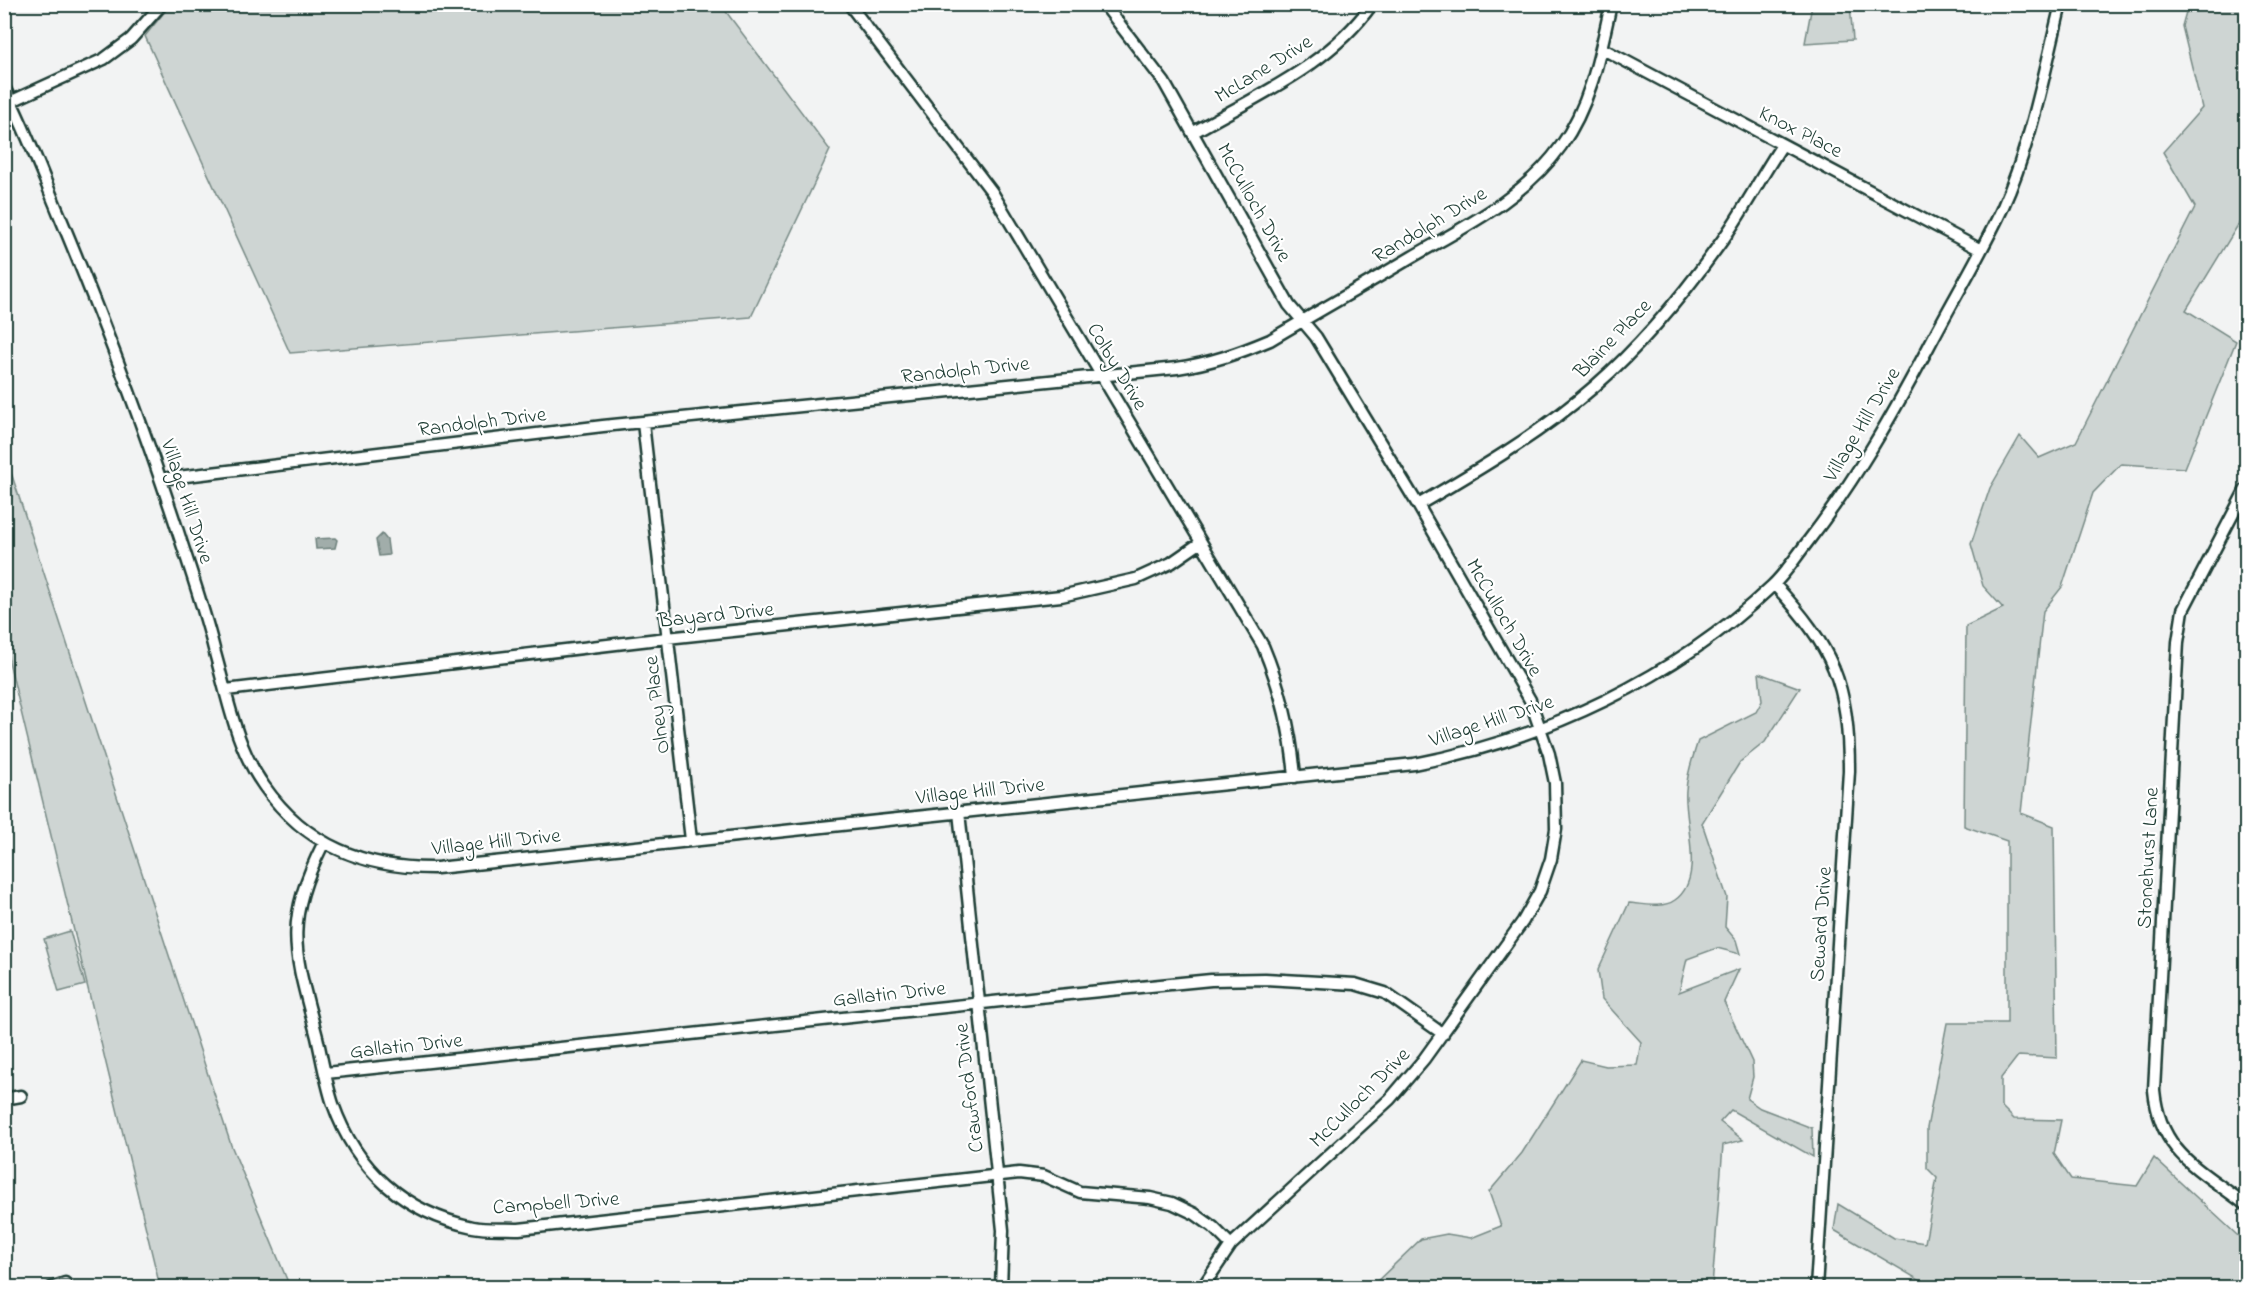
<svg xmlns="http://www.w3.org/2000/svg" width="2251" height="1292" font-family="'Indie Flower',sans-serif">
<rect width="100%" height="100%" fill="#f2f3f3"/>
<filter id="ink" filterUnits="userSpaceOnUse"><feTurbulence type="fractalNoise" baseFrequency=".0167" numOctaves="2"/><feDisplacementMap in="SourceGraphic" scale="12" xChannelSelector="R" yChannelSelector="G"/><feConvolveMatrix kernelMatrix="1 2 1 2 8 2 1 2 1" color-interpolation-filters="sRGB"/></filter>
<g filter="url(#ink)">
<path fill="#ced5d3" stroke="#768984" stroke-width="1.5" d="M171,4L721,5L830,150L751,317L290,353L145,36Z
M1812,5H1850L1853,40L1805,43Z
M2188,5H2246V212L2186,310L2236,341L2185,468L2121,464L2093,493L2062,587L2043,611L2021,813L2054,826L2057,1058L2018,1056L2001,1078V1106L2014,1119L2061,1120L2054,1154L2071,1179L2137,1186L2154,1158L2237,1235L2246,1240V1287H1925L1926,1284L1834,1230L1838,1204L1894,1238L1925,1243L1937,1178L1927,1168V1128L1947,1023H2007V841L1964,826L1966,626L2003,608L1983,586L1971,544L1990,488L2020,436L2039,458L2076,442L2195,207L2163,152L2202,108L2182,26Z
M4,451L231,1145L290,1287H160L5,645Z
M1759,673L1800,688L1765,742L1740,762L1702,823L1727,897L1725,927L1736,940L1740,954L1717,948L1687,959L1679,992L1739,969L1724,1002L1752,1062L1753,1077L1747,1099L1760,1108L1812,1128L1813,1157L1731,1110L1720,1122L1743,1140L1723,1145L1712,1287H1371L1421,1239L1447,1234L1471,1238L1501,1226L1489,1192L1522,1153L1581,1060L1606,1066L1637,1065L1641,1042L1602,999L1598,970L1629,903C1642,904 1663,909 1675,900C1706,878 1683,821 1686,790C1687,773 1693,757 1698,741L1756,712L1762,701Z
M70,931L85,985L59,992L44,939Z"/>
<path fill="#a1adaa" stroke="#6d807b" stroke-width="1.5" d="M382,534L387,540L389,555L379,556L376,540Z
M335,538L337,540L335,548L316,549L315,539Z"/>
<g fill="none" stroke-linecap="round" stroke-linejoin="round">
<g stroke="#1f3d34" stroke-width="15">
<path id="minor" d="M849,4L992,192L1263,646C1281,689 1291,730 1295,777
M1104,4L1164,82L1289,305L1316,337L1418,505L1530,700L1549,754L1555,783L1556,829L1551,859L1540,891L1523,921L1424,1059L1390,1099L1231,1245L1202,1288
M1601,48L1981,250
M4,87C25,128 41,171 59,214C104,322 146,432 182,544C194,580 206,616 215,653C228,699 236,747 264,786C306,846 365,869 437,868L1414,764C1545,739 1675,678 1772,586C1785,574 1795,558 1806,544C1855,481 1892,416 1929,346C1953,300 1980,256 2002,209C2031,145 2044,73 2061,4
M12,101L104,59L131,39L162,4
M1194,132C1256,96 1330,65 1372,4
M643,423L691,840
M161,479L603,426L1177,368C1211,363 1239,353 1270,340C1317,312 1365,285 1412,257C1466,226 1524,198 1561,146C1591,104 1600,54 1611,4
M2246,489L2183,610L2178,642L2154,1090C2160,1154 2200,1169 2246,1205
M1418,505C1480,469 1541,433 1595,386C1642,345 1683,295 1719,245C1742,214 1760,178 1782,145
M1774,584C1833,648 1849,683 1849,771L1816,1288
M226,690L667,638L1061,596L1136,579L1171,563L1200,543
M959,812L1003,1230L1001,1288
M323,844C282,926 295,953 317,1037C322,1059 326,1083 333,1104C356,1170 405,1213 473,1227C488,1230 504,1228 519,1229L1019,1173L1044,1176L1080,1192L1150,1198L1172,1203L1195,1214L1213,1227L1231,1245
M326,1073L1039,997L1211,980L1265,979L1355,984L1385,993L1443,1034
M4,1099L21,1096
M51,1288L65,1283"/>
</g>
<use href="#minor" stroke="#fff" stroke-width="10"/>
</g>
</g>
<g text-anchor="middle" stroke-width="4.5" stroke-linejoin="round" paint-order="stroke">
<g font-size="21" fill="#1f3d34" stroke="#fff">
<text transform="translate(1263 68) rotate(-32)" y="7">McLane Drive</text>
<text transform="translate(1801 131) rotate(27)" y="7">Knox Place</text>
<text transform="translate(1255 202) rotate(61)" y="7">McCulloch Drive</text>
<text transform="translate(1429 224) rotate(-31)" y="7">Randolph Drive</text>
<text transform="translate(1612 338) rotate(-46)" y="7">Blaine Place</text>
<text transform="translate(1118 366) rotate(59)" y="7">Colby Drive</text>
<text transform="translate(965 369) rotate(-6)" y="7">Randolph Drive</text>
<text transform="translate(482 421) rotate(-7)" y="7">Randolph Drive</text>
<text transform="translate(1861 424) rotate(-59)" y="7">Village Hill Drive</text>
<text transform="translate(188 501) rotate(72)" y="7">Village Hill Drive</text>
<text transform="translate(716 614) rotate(-6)" y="7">Bayard Drive</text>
<text transform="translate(1505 617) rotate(60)" y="7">McCulloch Drive</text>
<text transform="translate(656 705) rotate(-97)" y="7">Olney Place</text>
<text transform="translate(1491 720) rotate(-18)" y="7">Village Hill Drive</text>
<text transform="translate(980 790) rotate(-6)" y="7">Village Hill Drive</text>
<text transform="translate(496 841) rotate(-6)" y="7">Village Hill Drive</text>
<text transform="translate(2147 858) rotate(-87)" y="7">Stonehurst Lane</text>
<text transform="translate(1820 924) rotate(-86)" y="7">Seward Drive</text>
<text transform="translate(889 993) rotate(-6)" y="7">Gallatin Drive</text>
<text transform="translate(406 1045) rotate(-6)" y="7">Gallatin Drive</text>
<text transform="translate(968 1088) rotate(-97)" y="7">Crawford Drive</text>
<text transform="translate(1359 1097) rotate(-45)" y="7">McCulloch Drive</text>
<text transform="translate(556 1202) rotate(-4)" y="7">Campbell Drive</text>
</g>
</g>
<rect width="2251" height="1292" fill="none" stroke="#fff" stroke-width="24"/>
<rect x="12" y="12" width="2227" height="1268" fill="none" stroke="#1f3d34" stroke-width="2" filter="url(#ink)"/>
</svg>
